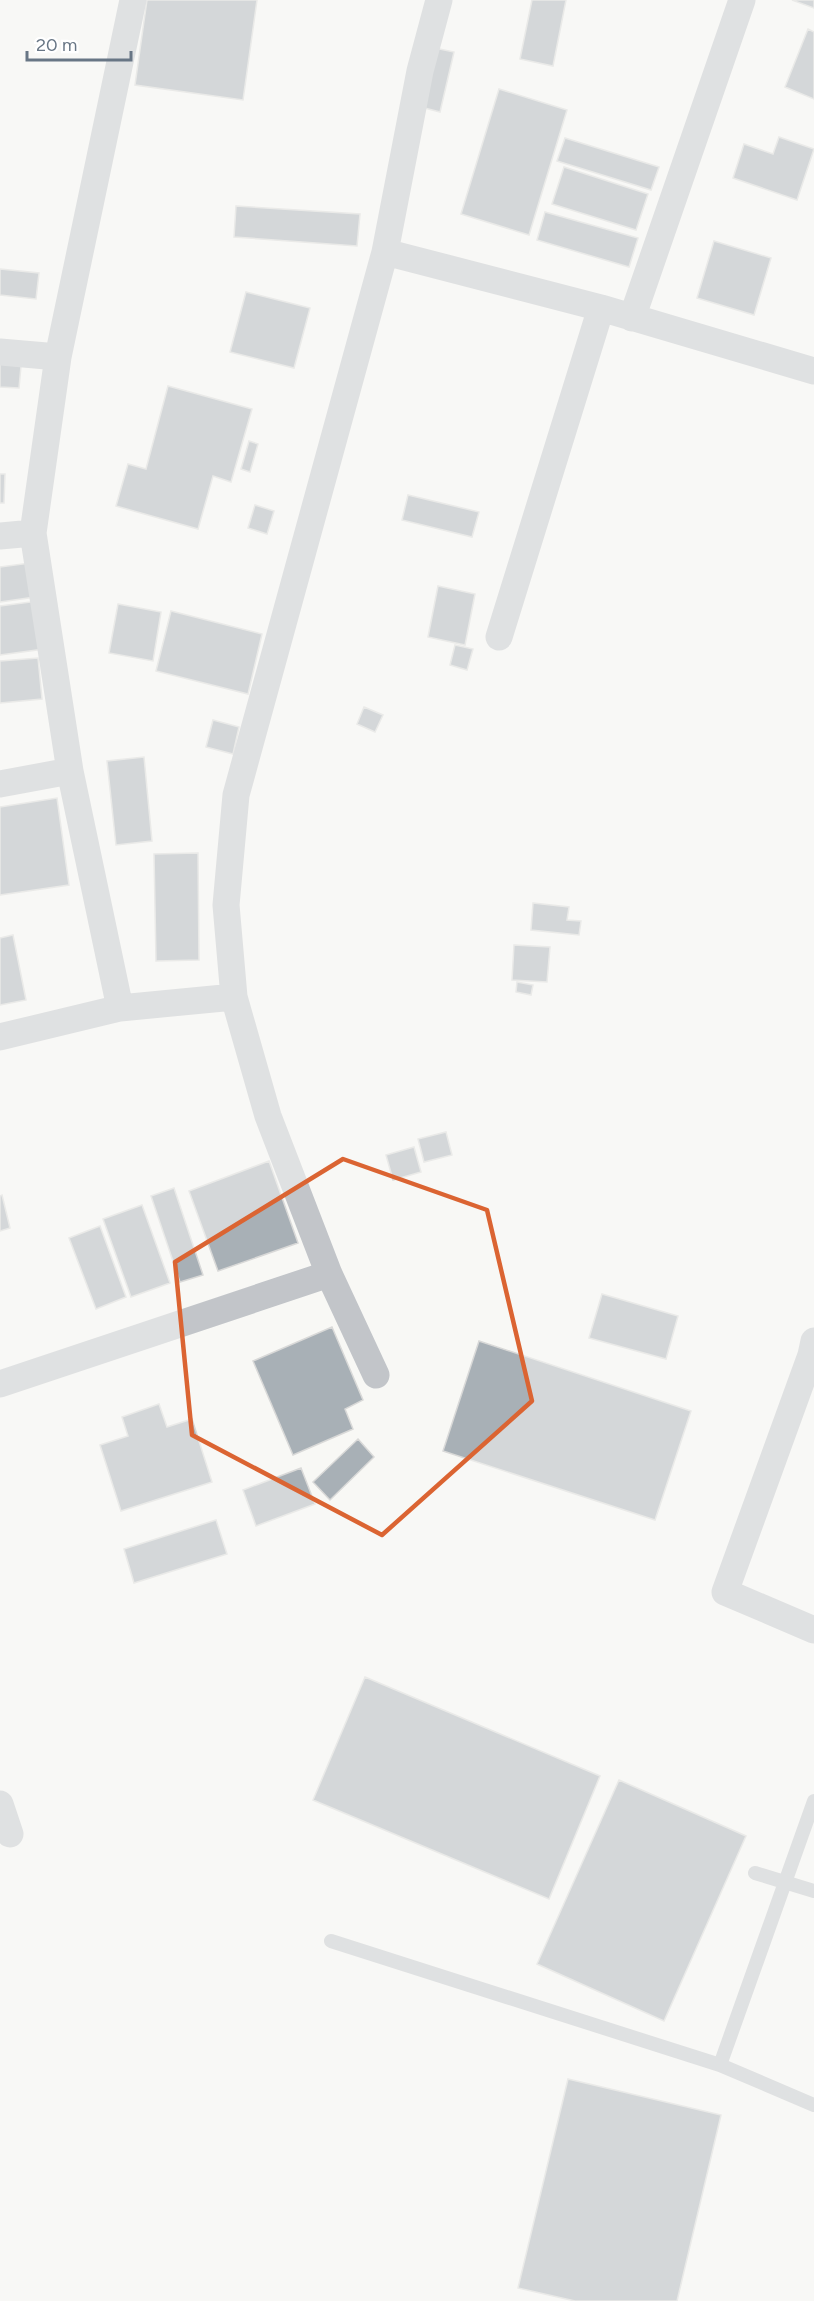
<svg xmlns="http://www.w3.org/2000/svg" width="814" height="2301" font-family="Figtree,sans-serif">
<rect width="100%" height="100%" fill="#f8f8f5"/>
<path fill="#a8b0b6" stroke="#d9d9d8" stroke-width="1.5" d="M147,0H257L243,100L135,85Z
M532,0H566L553,66L520,59Z
M792,0H814V8Z
M808,29L814,32V99L785,87Z
M430,47L454,52L440,112L417,106Z
M499,89L567,110L529,235L461,214Z
M779,137L814,149L797,200L733,178L744,144L773,154Z
M565,138L659,167L651,190L557,161Z
M564,167L648,194L636,230L552,204Z
M236,206L360,214L357,246L234,237Z
M545,212L638,238L629,267L537,240Z
M714,241L771,258L754,315L697,298Z
M0,269L39,273L36,299L0,295Z
M246,292L310,308L294,368L230,352Z
M0,364L21,366L19,388L0,387Z
M168,386L252,409L231,482L213,476L198,529L116,506L128,464L146,469Z
M249,441L258,444L250,472L241,469Z
M0,474H5L4,503H0Z
M408,495L479,512L472,537L402,520Z
M255,505L274,511L267,534L248,528Z
M30,563L35,597L0,602V567Z
M438,586L475,594L465,645L428,637Z
M38,601L44,649L0,655V606Z
M118,604L161,612L153,661L109,653Z
M171,611L262,634L248,694L156,671Z
M455,645L473,649L467,670L450,665Z
M38,658L42,699L0,703V661Z
M364,707L383,715L375,732L357,724Z
M213,720L239,727L233,754L206,747Z
M144,757L152,841L116,845L107,761Z
M57,798L69,885L0,895V807Z
M198,853L199,960L156,961L154,854Z
M533,903L569,907L567,920L581,921L579,935L531,930Z
M13,935L26,1000L0,1005V938Z
M514,945L550,947L547,982L512,980Z
M517,982L533,985L531,995L516,992Z
M446,1132L452,1155L424,1162L418,1139Z
M414,1147L421,1172L393,1180L386,1155Z
M269,1161L298,1243L218,1271L189,1191Z
M174,1188L203,1275L180,1282L151,1196Z
M2,1195L10,1228L0,1231V1196Z
M142,1205L170,1283L131,1297L103,1219Z
M100,1226L126,1297L96,1309L69,1238Z
M602,1294L678,1316L666,1359L589,1338Z
M332,1327L363,1400L345,1409L353,1429L293,1455L253,1361Z
M479,1341L691,1411L655,1520L443,1451Z
M159,1404L167,1427L192,1419L212,1482L121,1511L100,1445L128,1436L122,1417Z
M358,1439L374,1457L330,1500L313,1482Z
M301,1468L315,1504L256,1526L243,1490Z
M216,1520L227,1554L134,1583L124,1549Z
M365,1677L600,1776L549,1899L313,1800Z
M619,1780L746,1836L664,2021L537,1964Z
M568,2079L721,2115L677,2301H575L518,2288Z"/>
<g fill="none" stroke-linecap="round" stroke-linejoin="round">
<path stroke="#c2c5c9" stroke-width="14" d="M755,1873L814,1891
M331,1941L720,2065L814,2105
M720,2065L814,1801"/>
<path stroke="#c2c5c9" stroke-width="27" d="M385,252L601,308L814,371
M632,318L742,0
M0,352L58,357
M0,536L33,533
M499,637L601,308
M0,784L70,771
M120,1008L70,771L33,533L58,357L133,0
M0,1037L120,1008L234,997
M814,1341L811,1355L725,1592L814,1630
M376,1375L329,1274L268,1116L234,997L226,905L236,795L385,252L420,71L439,0
M0,1384L329,1274
M0,1804L10,1834"/>
</g>
<path d="M0 0H814V2301H0ZM343,1159L487,1210L532,1401L382,1535L192,1435L175,1262Z" fill="#f8f8f5" fill-opacity=".55" fill-rule="evenodd"/>
<path fill="none" stroke="#db6432" stroke-width="4.5" stroke-linejoin="round" d="M343,1159L487,1210L532,1401L382,1535L192,1435L175,1262Z"/>
<path d="M27 51v9h104v-9" fill="none" stroke="#687685" stroke-width="3"/>
<text x="36" y="51" font-size="18" fill="#687685" stroke="#ffffff" stroke-width="4.5" paint-order="stroke">20 m</text>
</svg>
